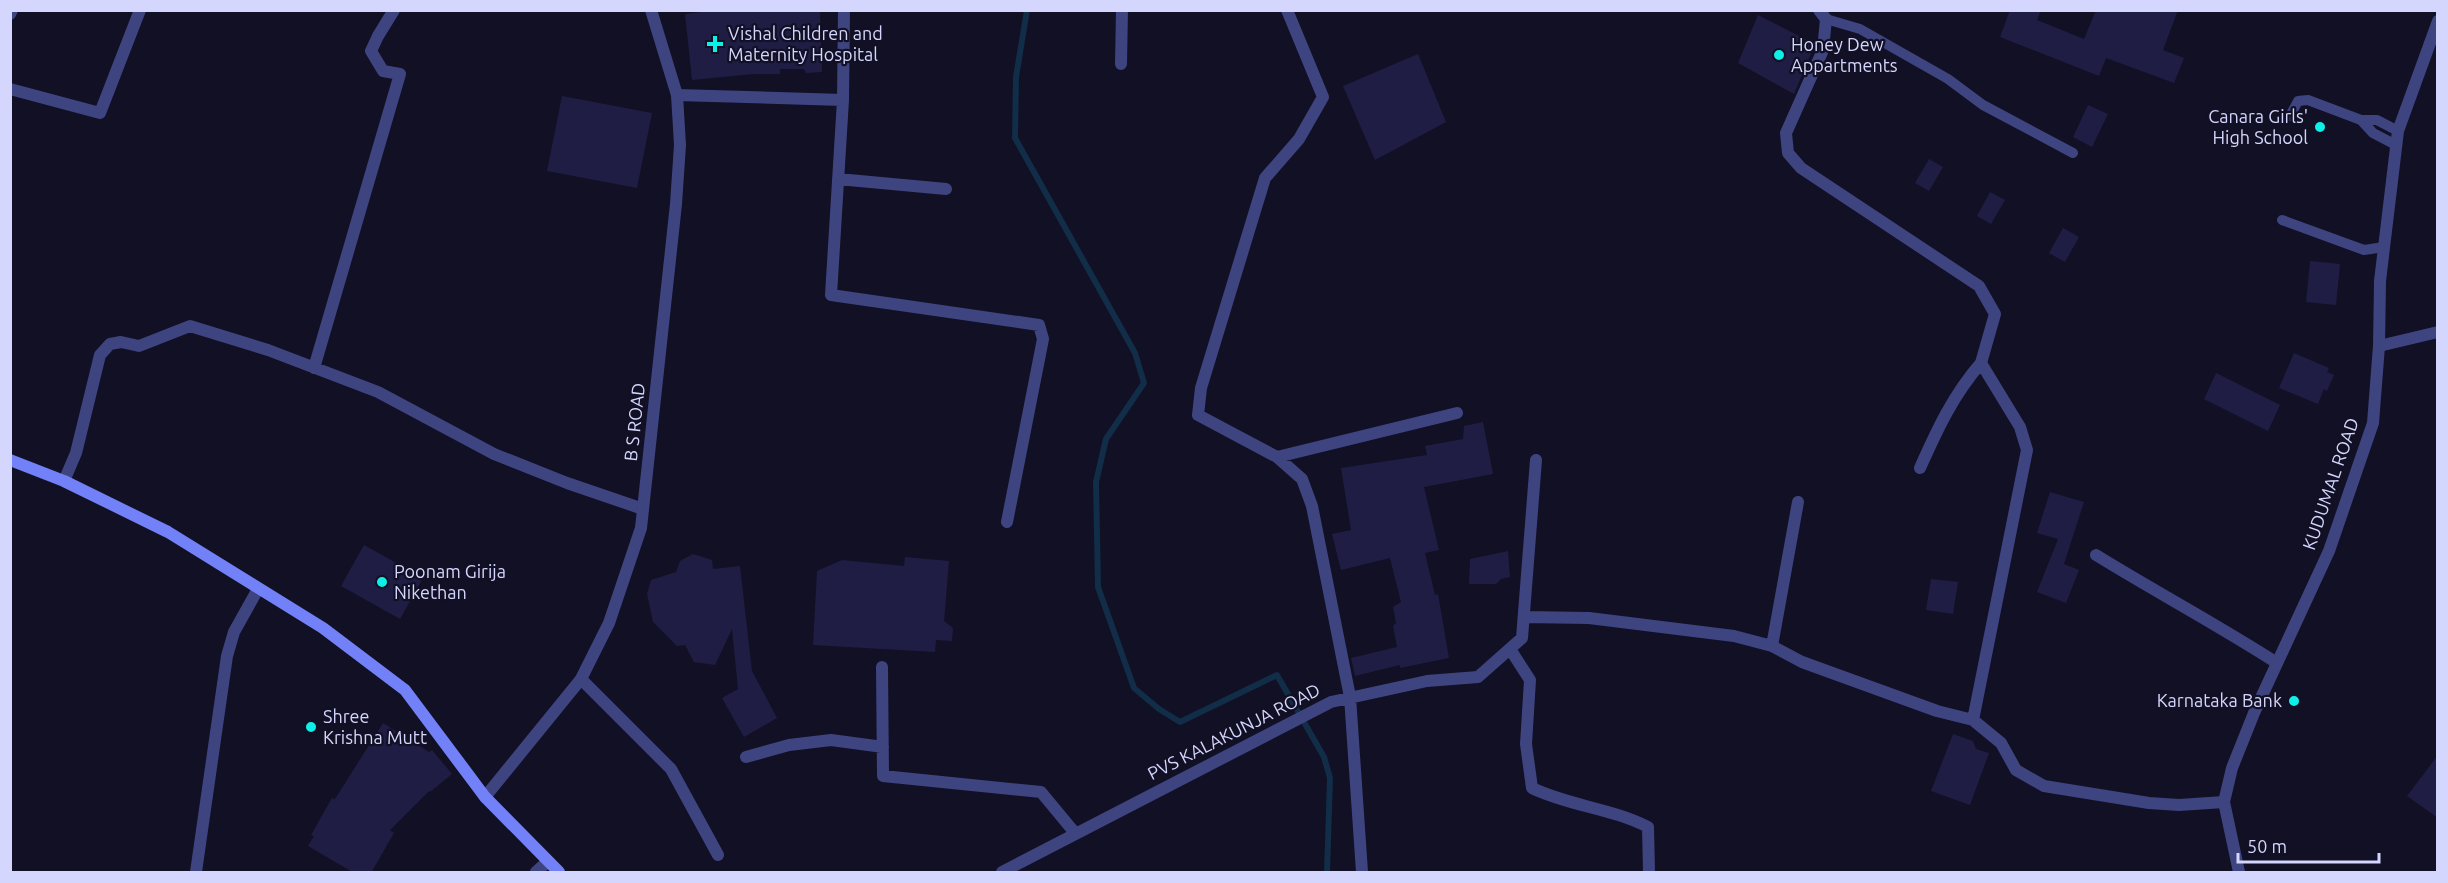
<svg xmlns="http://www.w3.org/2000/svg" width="2448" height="883" font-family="Ubuntu,sans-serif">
<rect width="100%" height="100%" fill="#111024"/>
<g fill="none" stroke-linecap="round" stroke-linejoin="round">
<path stroke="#112d47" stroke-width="6" d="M1027,10L1016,77L1015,138L1135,353L1144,383L1106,439L1096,482L1098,587L1134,688L1159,709L1180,722L1277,675L1324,757L1330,778L1327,872"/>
</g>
<path fill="#201d44" d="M718,10H820L822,72L806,73L804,69H780V74H754L692,80L685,14Z
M2010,10H2041L2037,20L2084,39L2096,10H2178L2163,50L2184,58L2174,83L2106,58L2099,76L2000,37Z
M1758,15L1815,44L1794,94L1738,63Z
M1418,54L1446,122L1375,160L1343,86Z
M562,96L652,113L637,188L547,171Z
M2088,105L2108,114L2092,147L2073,137Z
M1929,159L1943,167L1929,191L1915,183Z
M1990,192L2005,200L1991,224L1977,216Z
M2063,228L2079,237L2065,262L2049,253Z
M2310,261L2340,264L2336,305L2306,302Z
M2294,353L2329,368L2327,372L2334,375L2327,391L2324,389L2318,404L2279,388Z
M2216,373L2280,405L2268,431L2204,399Z
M1483,422L1493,474L1424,487L1439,550L1425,553L1435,595L1438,594L1449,658L1400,668V665L1355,676L1351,658L1397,647L1393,626L1396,623L1393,607L1401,602L1390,558L1341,570L1332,534L1351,530L1341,468L1427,455L1425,446L1463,439L1464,426Z
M2050,492L2084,502L2064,564L2079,570L2066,603L2037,592L2058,539L2037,533Z
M364,545L423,578L400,619L341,586Z
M1508,551L1510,577L1501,579L1496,584H1469L1470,559Z
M693,554L712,560L713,569L740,566L752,671L777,718L744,737L722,698L738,689L732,629L715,665L694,662L685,645L677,646L653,622L647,594L651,580L676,572L680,561Z
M905,557L949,561L944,621L953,628L952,641L936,640L935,652L813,645L817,571L842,560L904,566Z
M1931,579L1958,582L1953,614L1926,610Z
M383,723L429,752L432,750L452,774L430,792L429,791L390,830L394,833L371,873H354L308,846L314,836L311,835L332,798L335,799Z
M1953,734L1973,741L1976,749L1989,753L1970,805L1931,791Z
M2438,755V818L2407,796Z"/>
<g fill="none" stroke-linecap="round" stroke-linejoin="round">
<path stroke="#3e4480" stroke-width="10" d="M1826,19L1860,29L1948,79L1983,105L2073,153
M2290,116L2298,101L2308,100L2361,120
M2396,145L2373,133L2361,120H2377L2398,131
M2282,220L2364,250L2384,247"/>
<path stroke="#3e4480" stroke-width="12" d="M844,10L843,100L831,295L1039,325L1043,339L1007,522
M1287,10L1323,97L1299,139L1265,178L1201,388L1198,415L1277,457L1302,479L1312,506L1350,697L1362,872
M1819,10L1826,19L1823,50L1786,133L1788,153L1801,168L1979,286L1995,314L1981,363L2020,427L2027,450L1973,720
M1121,64L1122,10
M10,89L100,113L140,10
M677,95L843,100
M838,179L946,189
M2379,346L2438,332
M314,368L400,74L383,71L371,51L378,36L394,10
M1277,457L1457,413
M1920,468C1937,430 1953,395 1981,363
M64,481L76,453L100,355L110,344L121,342L139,346L190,326L268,350L378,392L494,454L567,483L643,509
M2096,555C2156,592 2218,625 2277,663
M1525,617L1589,618L1734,636L1772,646L1802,662L1937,711L1973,720L2001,743L2016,770L2044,786L2149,803L2179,805L2224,802
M1772,646L1798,502
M1510,649L1530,680L1526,744L1532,788C1569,806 1611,808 1648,827L1649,872
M882,667L883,776L1041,792L1075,833
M581,679L671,769L718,855
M746,757L789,745L831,740L883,747
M196,872L227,656L234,632L258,589
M536,872L547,862
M1002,872L1331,702L1427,681L1478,677L1522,638L1536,460"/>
<path stroke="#3e4480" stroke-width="12" d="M10,14L12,10
M485,797L581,679L609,623L641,528L676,204L680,145L677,95L651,10
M2239,872L2224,802L2232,768L2254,713L2329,551L2373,423L2379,346L2380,281L2398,131L2438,21"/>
<path stroke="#7281f7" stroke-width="12" d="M10,460L64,481L168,532L323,628L405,690L485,797L559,872"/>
</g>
<g fill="#0ef0e7" stroke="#111024" stroke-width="2">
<path d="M712 35h6v6h6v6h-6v6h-6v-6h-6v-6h6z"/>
<circle cx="1779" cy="55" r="6"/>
<circle cx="2320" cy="127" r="6"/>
<circle cx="382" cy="582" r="6"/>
<circle cx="2294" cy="701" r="6"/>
<circle cx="311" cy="727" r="6"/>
</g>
<g text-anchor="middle" stroke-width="4.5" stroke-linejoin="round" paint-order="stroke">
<g font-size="18" fill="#d5d6fd" stroke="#111024" text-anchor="start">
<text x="728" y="40">Vishal Children and<tspan x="728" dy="21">Maternity Hospital</tspan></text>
<text x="1791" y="51">Honey Dew<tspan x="1791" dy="21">Appartments</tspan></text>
<text x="2308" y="123" text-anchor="end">Canara Girls'<tspan x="2308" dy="21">High School</tspan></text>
<text x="394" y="578">Poonam Girija<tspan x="394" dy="21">Nikethan</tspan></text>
<text x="2282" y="707" text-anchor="end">Karnataka Bank</text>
<text x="323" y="723">Shree<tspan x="323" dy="21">Krishna Mutt</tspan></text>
</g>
<g font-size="18" fill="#d5d6fd" stroke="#111024">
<text transform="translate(635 422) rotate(-84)" y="6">B S ROAD</text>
<text transform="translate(2331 484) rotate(-71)" y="6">KUDUMAL ROAD</text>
<text transform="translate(1234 732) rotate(-27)" y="6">PVS KALAKUNJA ROAD</text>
</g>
</g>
<rect width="2448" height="883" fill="none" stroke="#d5d6fd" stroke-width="24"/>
<path d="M2238 853v9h141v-9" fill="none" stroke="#d5d6fd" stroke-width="3"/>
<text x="2247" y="853" font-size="18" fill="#d5d6fd" stroke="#111024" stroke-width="4.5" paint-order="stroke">50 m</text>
</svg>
